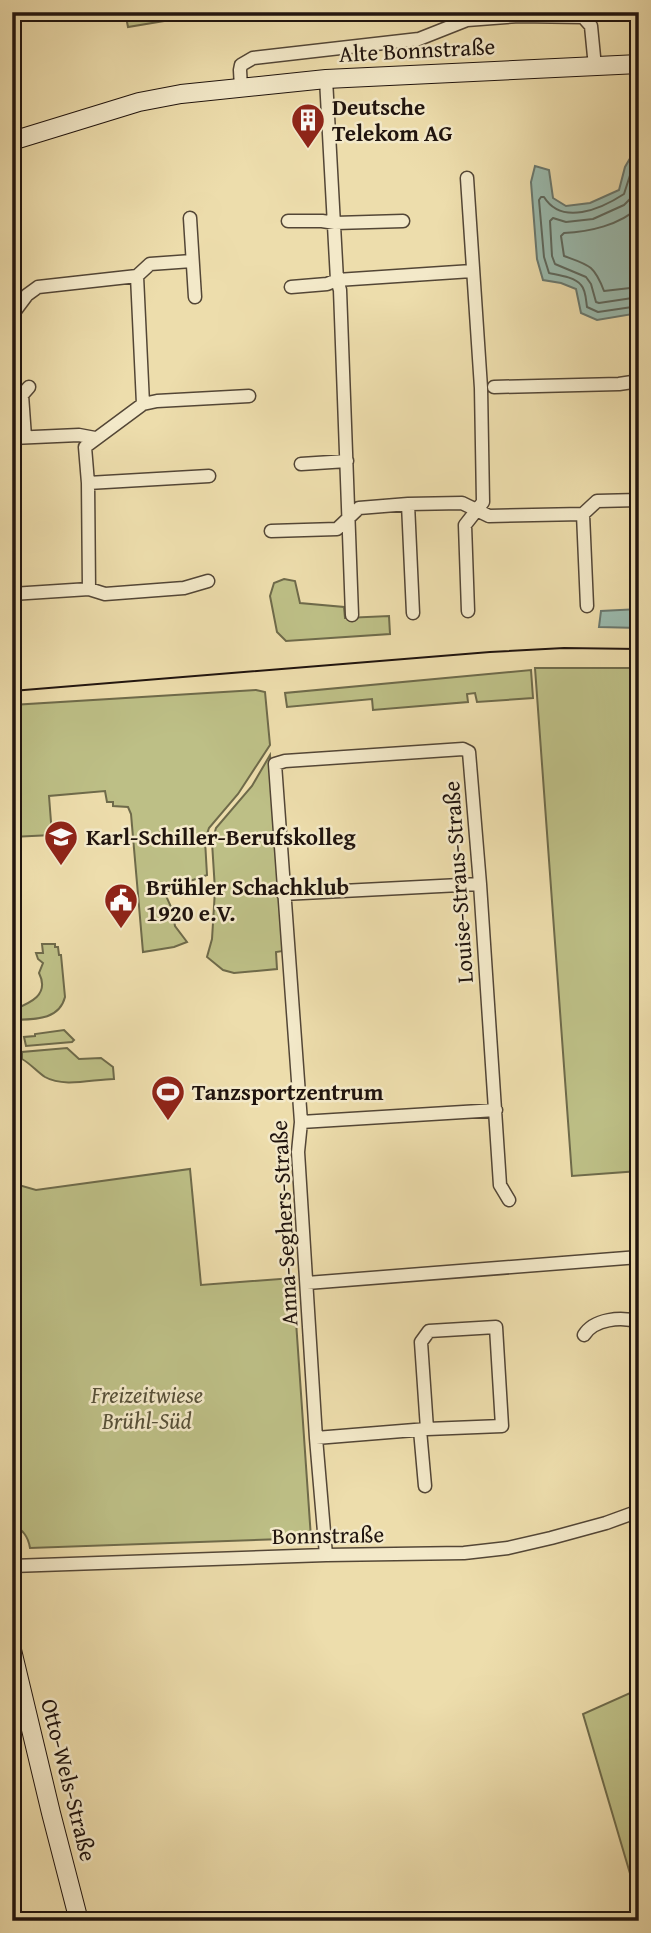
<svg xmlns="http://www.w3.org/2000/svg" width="651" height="1933" font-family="'Gentium Book Plus',serif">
<rect width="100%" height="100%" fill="#edddac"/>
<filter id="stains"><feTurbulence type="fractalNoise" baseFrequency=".00286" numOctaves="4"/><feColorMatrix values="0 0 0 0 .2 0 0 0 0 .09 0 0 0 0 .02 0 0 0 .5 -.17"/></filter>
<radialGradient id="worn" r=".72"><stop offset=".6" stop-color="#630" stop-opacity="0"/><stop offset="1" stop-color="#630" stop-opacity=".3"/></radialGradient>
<path fill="#bdbf86" stroke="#6e6a4a" stroke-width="2" d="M125,12H218L128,27Z
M284,579L295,581L300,603L344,607L345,618L389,616L390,634L286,641L277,632L270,596L274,583Z
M535,668H639V1171L572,1176Z
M531,670L533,698L477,702L475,693L467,694L468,702L373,710L372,699L287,707L285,693Z
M256,690L265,692L270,745L238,794L209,828L205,840L207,875L176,886L167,892L166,896L172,909L175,926L187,942L174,947L143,952L131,814L128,807L113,806V802H107L105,791L49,796L52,835L12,837V705Z
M270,755L283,951L276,952L277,969L234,973L223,970L207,957L212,939L215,890L212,842L216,828L252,786Z
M42,944H55V947H58L59,955H61L65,997C59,1021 33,1019 12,1020L13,1010C30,1003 50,995 39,973L43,963L38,959L36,953H43Z
M64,1030L74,1040L72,1042L26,1046L24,1037L35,1036V1034Z
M67,1048L79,1059L101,1058L113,1067L114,1079C94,1079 64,1088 45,1077C37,1072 31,1064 22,1059V1052Z
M190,1169L201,1285L293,1278L311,1538L30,1548C28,1536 23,1530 12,1524V1183L36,1190Z
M639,1689V1904L583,1714Z"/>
<path fill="#9abbaf" stroke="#69786f" stroke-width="2" d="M639,143V313L597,320L581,313L576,289L561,283L543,280L537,259L531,182L535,166L549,170L553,198L566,206L590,203L619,190L625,167Z
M639,609V628L599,627L601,611Z"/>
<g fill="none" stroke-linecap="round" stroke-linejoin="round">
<path stroke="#5d685e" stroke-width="2" d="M639,157L632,169L624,194C601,209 562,226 544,197H541L539,200L544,257L549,273C558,275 575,277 581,285C586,290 586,301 587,307L598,312L639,306
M639,177L632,197L624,205L593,219L566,222L553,218L550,221L552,256L555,264L586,277L591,284L596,302L599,303L639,297
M639,207C620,225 589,232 564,233L561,236L564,256C589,265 594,265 604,291L639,287"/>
<g stroke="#534636" stroke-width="15">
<path id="street" d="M326,79L337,280L340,290L352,615
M241,88L240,70L241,65L253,58L419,39L467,20L519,16L583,17L591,26L595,67
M467,178L481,388L483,502L465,525L468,611
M190,218L195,297
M288,221H322L335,223L403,221
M291,287L327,284L337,280L472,271
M12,315L27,295L38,287L137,276L150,264L192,261
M494,387L619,384L639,381
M143,404L157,401L249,396
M25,437L22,395L29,387
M12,438L79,435L95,438
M301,464L347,461
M88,483L209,476
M408,504L413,613
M583,514L587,606
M271,531L337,529L359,508L408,504L462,503L489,516L583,514L597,501L639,500
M89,589L105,594L184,588L208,581
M12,594L89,589L88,483L85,447L143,404L137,276
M283,894L480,884
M301,1122L496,1110
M307,1283L639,1257
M584,1335C594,1319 621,1316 639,1322
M420,1430L425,1486
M316,1438L427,1429L502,1426L496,1327L429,1331L421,1342L427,1429
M326,1555L316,1438L298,1152L301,1122L275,764L285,761L463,749L469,752L480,884L500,1185L509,1200
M12,1566L326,1555L464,1553L508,1548L551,1538L606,1523L639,1511"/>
</g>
<g stroke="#20140e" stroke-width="20">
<path id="secondary" d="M12,141L139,102L181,94L326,79L639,64
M12,1650L51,1813L79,1921"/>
</g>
<use href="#street" stroke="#f3e9c9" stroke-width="12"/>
<use href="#secondary" stroke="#f3e9c9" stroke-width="18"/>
<path stroke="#20140e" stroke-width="2" d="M12,691L490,652L564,648L639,649"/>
</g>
<defs>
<g id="building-pin" transform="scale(1.75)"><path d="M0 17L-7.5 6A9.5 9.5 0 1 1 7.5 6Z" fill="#8f2418" stroke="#f3e9c9"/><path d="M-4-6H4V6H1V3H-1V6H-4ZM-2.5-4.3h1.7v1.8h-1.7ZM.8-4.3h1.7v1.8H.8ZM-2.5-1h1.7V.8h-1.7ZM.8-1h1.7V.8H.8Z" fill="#fff"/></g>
<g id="school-pin" transform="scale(1.75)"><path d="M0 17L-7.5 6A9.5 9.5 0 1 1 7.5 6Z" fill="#8f2418" stroke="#f3e9c9"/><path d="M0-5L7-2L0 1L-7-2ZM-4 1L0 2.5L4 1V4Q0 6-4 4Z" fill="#fff"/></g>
<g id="civic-pin" transform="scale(1.75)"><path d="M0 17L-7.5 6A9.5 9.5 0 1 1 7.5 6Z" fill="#8f2418" stroke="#f3e9c9"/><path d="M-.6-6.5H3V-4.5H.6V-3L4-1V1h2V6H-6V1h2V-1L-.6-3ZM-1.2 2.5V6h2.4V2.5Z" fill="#fff"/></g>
<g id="stadium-pin" transform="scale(1.75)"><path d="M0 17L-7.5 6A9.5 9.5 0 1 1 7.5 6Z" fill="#8f2418" stroke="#f3e9c9"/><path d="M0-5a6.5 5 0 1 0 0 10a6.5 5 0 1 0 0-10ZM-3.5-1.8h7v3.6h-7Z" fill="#fff"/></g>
</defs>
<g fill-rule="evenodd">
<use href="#building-pin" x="308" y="120"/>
<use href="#school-pin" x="61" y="837"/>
<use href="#civic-pin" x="121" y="900"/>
<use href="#stadium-pin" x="168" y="1092"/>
</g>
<g text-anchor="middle" stroke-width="5" stroke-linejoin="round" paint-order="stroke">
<g font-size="23" fill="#20140e" stroke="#f3e9c9">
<text transform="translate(417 50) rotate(-3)" y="8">Alte Bonnstraße</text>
<text transform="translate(458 882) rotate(-94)" y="8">Louise-Straus-Straße</text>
<text transform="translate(284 1223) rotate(-93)" y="8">Anna-Seghers-Straße</text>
<text transform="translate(328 1535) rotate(-1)" y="8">Bonnstraße</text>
<text transform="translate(69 1780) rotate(76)" y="8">Otto-Wels-Straße</text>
</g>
<g font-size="23" font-weight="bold" fill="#20140e" stroke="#f3e9c9" text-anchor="start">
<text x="332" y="115">Deutsche<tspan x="332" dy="26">Telekom AG</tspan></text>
<text x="86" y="845">Karl-Schiller-Berufskolleg</text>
<text x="146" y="895">Brühler Schachklub<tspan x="146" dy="26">1920 e.V.</tspan></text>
<text x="192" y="1100">Tanzsportzentrum</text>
</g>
<g font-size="23" font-style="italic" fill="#575038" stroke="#f3e9c9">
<text x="147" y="1403">Freizeitwiese<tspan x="147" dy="26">Brühl-Süd</tspan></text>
</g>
</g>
<rect width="651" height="1933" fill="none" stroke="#edddac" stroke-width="42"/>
<rect x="14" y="14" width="623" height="1905" fill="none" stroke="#20140e" stroke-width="3.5"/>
<rect x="21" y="21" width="609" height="1891" fill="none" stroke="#20140e" stroke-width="2"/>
<rect width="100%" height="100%" filter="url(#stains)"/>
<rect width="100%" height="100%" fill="url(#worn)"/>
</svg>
